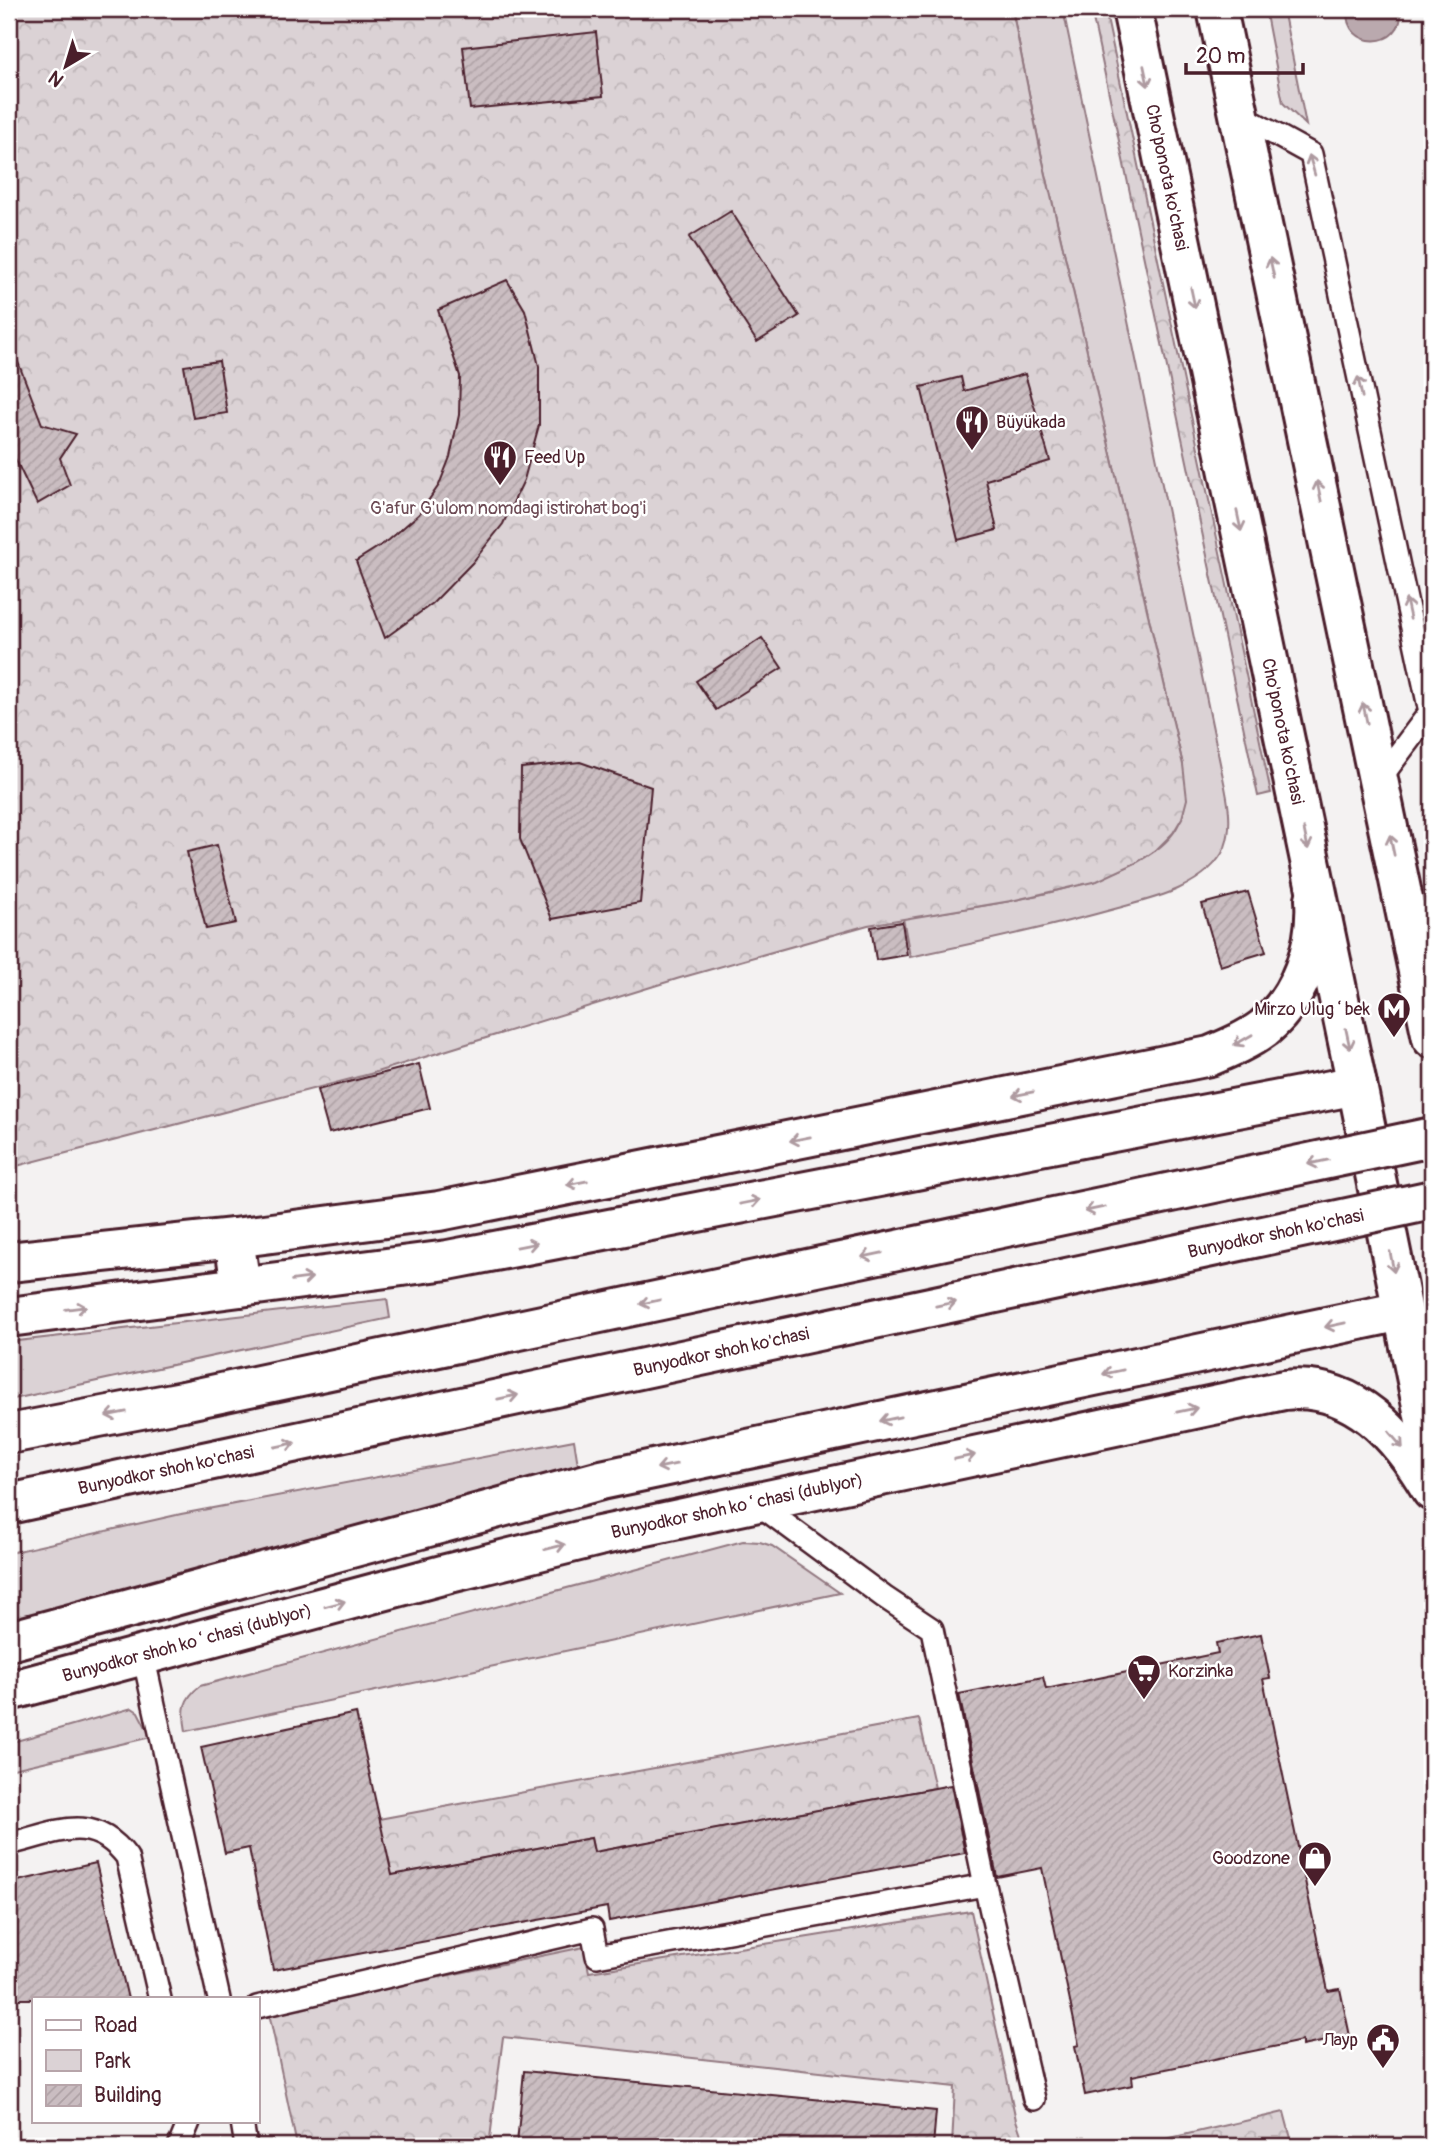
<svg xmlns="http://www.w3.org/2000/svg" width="1441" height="2155" font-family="Pangolin,sans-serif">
<defs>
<pattern id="forest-crowns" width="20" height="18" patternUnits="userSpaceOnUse" patternTransform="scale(1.75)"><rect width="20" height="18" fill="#dbd2d5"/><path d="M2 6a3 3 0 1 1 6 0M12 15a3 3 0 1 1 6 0" fill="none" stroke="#bdb4b7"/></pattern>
<pattern id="building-hatch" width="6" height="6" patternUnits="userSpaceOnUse" patternTransform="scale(1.75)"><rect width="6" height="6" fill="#cabdc1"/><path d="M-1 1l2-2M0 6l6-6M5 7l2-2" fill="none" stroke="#afa2a6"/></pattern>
</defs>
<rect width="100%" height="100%" fill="#f4f2f2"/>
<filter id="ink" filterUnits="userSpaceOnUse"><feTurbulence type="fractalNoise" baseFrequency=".0143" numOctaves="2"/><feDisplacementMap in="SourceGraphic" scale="14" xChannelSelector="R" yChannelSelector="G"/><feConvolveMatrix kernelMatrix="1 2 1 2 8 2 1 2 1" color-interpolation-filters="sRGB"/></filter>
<g filter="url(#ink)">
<path fill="#dbd2d5" stroke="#927880" stroke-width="2" d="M1012,9H1063L1220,763C1225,789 1235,820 1225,847C1217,867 1197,880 1178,889C1156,899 1131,904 1107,911C1042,929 976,943 910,957L903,918C965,908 1160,888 1181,818C1185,805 1183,779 1183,765L1041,153Z
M1265,9H1283L1306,125L1283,103Z
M387,1299L390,1318L9,1400V1342Z
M574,1440L579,1471L9,1632V1553L181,1514Z
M743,1541L760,1542L772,1546L840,1593L186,1731C182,1710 183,1699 200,1686Z
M132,1708L138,1712L151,1737L9,1770V1743Z"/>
<path fill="url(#forest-crowns)" stroke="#927880" stroke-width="2" d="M9,9H1012L1041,153L1183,765L1187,799L1182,818L1173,833L1156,850L1138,862L1097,881L1011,901L868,925L680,978L370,1074L9,1168Z
M1091,9H1105L1271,793L1258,796Z
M919,1719L935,1788L596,1852H594L591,1838L260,1900L379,1819Z
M971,1911L1016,2120L1025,2146H952L955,2087L503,2037L489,2146H297L269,2013L584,1947L589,1972Z
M1284,2112L1293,2146H1135Z"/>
<path fill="#baa9ae" stroke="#8d727a" stroke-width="2" d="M1347,9H1401C1405,50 1344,52 1347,9Z"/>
<path fill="url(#building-hatch)" stroke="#4a1f2b" stroke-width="2" d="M596,32L603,96L470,109L463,47Z
M731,211L799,316L757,342L689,237Z
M507,280L525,310L539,366V425L524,480L503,524L472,563L433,603L385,638L356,561L389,540L419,514L439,485L450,457L459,415L460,376L438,310Z
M9,344H11L42,424L76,434L60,458L70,485L37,504L9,446Z
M219,361L227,413L193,418L184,366Z
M1025,374L1050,461L986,480L997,530L958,540L921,387L961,377L964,391Z
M762,638L782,668L716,710L696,681Z
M580,762L651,787L640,903L552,919L520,839L521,768Z
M217,845L236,923L206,929L187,852Z
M1248,892L1266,952L1220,966L1202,904Z
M902,922L907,955L876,960L871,927Z
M419,1064L430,1108L329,1133L317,1090Z
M1261,1634L1270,1678L1263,1679L1328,1991L1340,1989L1350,2036L1302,2046V2041L1132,2076L1133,2085L1085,2095L1075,2046L1079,2045L1042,1868L997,1877L959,1694L1043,1677L1046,1689L1218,1653L1216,1643Z
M356,1713L392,1875L591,1838L594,1852L951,1785L965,1853L609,1921L607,1907L273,1970L249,1848L225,1853L201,1747Z
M96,1863L128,1999H9V1883Z
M524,2071L936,2111L933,2146H556L517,2143Z"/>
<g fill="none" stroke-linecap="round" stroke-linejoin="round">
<g stroke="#4a1f2b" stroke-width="26">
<path id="service" d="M1240,115L1311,154L1430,712L1379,780
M754,1501L884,1597L932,1629L985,1885L1034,2099
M143,1655L219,1999
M9,1844C56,1833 92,1811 127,1857L160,1999
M257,2007L592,1929L597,1956L985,1885
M242,2122L246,2146
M179,2146L189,2122"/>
</g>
<g stroke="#4a1f2b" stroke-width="44">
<path id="tertiary" d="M9,1262L234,1238L439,1211L1210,1056C1229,1048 1248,1040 1264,1028C1300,998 1318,946 1315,899
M9,1691L446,1574L599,1536L1284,1390C1354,1382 1400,1436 1432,1491"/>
</g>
<g stroke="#4a1f2b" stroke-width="44">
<g id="secondary">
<path id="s1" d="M1132,9L1357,1085L1432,1455"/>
<path d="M1217,9L1432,1038"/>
</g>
</g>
<g stroke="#4a1f2b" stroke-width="44">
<path id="primary" d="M234,1238L241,1287
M9,1317L448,1260L1357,1085
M9,1434L183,1401
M9,1504L194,1464
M9,1641L601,1480L1402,1311"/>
</g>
<use href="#service" stroke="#fff" stroke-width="21"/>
<use href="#tertiary" stroke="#fff" stroke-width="38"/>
<use href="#secondary" stroke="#fff" stroke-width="38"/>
<use href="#primary" stroke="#fff" stroke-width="38"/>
<g stroke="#4a1f2b" stroke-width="44" stroke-linecap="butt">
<g id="primary-bridge">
<path d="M183,1401L1432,1137"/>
<path id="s2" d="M194,1464L1432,1200"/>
</g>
</g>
<use href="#primary-bridge" stroke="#fff" stroke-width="38"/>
</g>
<defs><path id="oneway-shaft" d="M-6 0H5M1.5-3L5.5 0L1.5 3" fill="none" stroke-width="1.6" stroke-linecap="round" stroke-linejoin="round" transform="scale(1.75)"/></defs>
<g stroke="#ae9aa0">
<use href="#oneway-shaft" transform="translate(1146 76) rotate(78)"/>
<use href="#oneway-shaft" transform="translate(1312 165) rotate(-106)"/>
<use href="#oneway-shaft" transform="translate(1272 268) rotate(-102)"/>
<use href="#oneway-shaft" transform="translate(1193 298) rotate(78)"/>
<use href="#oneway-shaft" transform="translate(1360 387) rotate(-102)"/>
<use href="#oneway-shaft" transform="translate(1319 491) rotate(-102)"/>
<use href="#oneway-shaft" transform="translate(1239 521) rotate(78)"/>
<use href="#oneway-shaft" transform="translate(1408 609) rotate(-102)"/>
<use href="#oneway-shaft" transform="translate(1365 713) rotate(-102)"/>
<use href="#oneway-shaft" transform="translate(1306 839) rotate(78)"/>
<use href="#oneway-shaft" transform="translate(1392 845) rotate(-102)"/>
<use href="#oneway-shaft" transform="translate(1348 1039) rotate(78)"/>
<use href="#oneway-shaft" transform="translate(1243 1040) rotate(150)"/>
<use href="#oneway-shaft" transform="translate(1023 1094) rotate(169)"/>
<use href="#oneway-shaft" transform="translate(800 1139) rotate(169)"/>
<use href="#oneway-shaft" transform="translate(1318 1162) rotate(168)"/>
<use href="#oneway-shaft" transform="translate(577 1183) rotate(169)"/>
<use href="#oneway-shaft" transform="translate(750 1202) rotate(-11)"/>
<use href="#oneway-shaft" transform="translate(1095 1209) rotate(168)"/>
<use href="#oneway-shaft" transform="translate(527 1245) rotate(-11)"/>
<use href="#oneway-shaft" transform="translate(872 1255) rotate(168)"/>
<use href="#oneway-shaft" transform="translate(1392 1262) rotate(79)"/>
<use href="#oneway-shaft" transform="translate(302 1279) rotate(-7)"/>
<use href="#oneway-shaft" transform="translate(650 1302) rotate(168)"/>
<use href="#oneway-shaft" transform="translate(946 1304) rotate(-12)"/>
<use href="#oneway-shaft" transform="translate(76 1308) rotate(-7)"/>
<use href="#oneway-shaft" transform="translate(1335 1325) rotate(168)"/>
<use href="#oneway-shaft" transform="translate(1113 1372) rotate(168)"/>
<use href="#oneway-shaft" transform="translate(508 1397) rotate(-12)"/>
<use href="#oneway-shaft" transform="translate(1187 1410) rotate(-12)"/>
<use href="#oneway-shaft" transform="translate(116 1414) rotate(169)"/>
<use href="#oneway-shaft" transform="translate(890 1419) rotate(168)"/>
<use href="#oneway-shaft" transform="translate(1396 1440) rotate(49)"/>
<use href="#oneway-shaft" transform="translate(285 1445) rotate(-12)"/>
<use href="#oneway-shaft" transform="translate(965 1457) rotate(-12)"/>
<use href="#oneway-shaft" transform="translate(667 1466) rotate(168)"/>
<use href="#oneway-shaft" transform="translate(555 1547) rotate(-14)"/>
<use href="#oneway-shaft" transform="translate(335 1604) rotate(-15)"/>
</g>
</g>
<defs>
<g id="restaurant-pin" transform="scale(1.75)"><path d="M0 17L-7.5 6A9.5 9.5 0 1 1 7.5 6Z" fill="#4a1f2b" stroke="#fff"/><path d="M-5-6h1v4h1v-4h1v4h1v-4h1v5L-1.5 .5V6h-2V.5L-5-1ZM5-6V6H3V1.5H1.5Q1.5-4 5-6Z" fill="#fff"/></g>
<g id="metro-pin" transform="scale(1.75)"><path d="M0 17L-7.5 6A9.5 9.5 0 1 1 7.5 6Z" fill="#4a1f2b" stroke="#fff"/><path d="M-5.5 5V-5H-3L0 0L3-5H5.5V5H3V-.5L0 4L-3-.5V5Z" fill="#fff"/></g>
<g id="supermarket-pin" transform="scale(1.75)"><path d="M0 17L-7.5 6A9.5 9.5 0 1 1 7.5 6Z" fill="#4a1f2b" stroke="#fff"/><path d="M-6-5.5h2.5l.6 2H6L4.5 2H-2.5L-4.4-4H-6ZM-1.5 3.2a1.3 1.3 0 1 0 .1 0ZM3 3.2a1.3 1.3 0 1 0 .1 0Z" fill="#fff"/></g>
<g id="shop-pin" transform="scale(1.75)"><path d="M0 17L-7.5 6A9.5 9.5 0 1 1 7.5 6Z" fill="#4a1f2b" stroke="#fff"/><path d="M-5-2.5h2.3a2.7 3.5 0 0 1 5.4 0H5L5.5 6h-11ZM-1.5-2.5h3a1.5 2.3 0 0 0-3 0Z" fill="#fff"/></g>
<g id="civic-pin" transform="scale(1.75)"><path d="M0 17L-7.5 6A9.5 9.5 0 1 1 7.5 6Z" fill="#4a1f2b" stroke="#fff"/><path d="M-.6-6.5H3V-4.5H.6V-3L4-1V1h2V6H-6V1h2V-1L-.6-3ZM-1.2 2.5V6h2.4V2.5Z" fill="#fff"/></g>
</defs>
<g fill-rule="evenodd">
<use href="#restaurant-pin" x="972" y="422"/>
<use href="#restaurant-pin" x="500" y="457"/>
<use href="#metro-pin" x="1394" y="1009"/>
<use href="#supermarket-pin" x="1144" y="1671"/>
<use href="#shop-pin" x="1315" y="1858"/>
<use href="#civic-pin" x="1383" y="2040"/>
</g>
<g text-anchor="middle" stroke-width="5" stroke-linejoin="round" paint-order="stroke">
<g font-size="18" fill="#4a1f2b" stroke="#fff">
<text dy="6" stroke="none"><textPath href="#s1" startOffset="172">Cho'ponota ko'chasi</textPath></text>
<text dy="6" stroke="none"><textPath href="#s1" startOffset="738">Cho'ponota ko'chasi</textPath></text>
<text dy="6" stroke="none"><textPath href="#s2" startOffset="1106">Bunyodkor shoh ko'chasi</textPath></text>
<text dy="6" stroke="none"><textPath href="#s2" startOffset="539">Bunyodkor shoh ko'chasi</textPath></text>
<text transform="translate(166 1470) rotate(-12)" y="6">Bunyodkor shoh ko'chasi</text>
<text transform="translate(737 1506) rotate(-12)" y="6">Bunyodkor shoh koʻchasi (dublyor)</text>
<text transform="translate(187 1643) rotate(-15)" y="6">Bunyodkor shoh koʻchasi (dublyor)</text>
</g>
<g font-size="18" fill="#4a1f2b" stroke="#fff" text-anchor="start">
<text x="996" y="428">Büyükada</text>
<text x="524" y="463">Feed Up</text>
<text x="1370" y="1015" text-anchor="end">Mirzo Ulugʻbek</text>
<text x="1168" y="1677">Korzinka</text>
<text x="1290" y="1864" text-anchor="end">Goodzone</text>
<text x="1358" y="2046" text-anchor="end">Лаур</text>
</g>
<g font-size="18" fill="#6e4c56" stroke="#fff">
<text x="508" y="514">G'afur G'ulom nomdagi istirohat bog'i</text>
</g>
</g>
<rect width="1441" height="2155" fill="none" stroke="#fff" stroke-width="35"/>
<rect x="18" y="18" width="1406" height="2120" fill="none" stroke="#4a1f2b" stroke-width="2.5" filter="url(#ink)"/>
<rect x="32" y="1997" width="228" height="126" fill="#ffffff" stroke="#b7a5aa" stroke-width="2"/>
<rect x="46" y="2020" width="35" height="10" fill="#ffffff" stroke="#b7a5aa" stroke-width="2"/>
<text x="94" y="2032" font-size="21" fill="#4a1f2b">Road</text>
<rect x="46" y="2050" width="35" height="21" fill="#dbd2d5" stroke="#b7a5aa" stroke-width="2"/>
<text x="94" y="2068" font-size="21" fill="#4a1f2b">Park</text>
<rect x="46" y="2085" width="35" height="21" fill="url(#building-hatch)" stroke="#b7a5aa" stroke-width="2"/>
<text x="94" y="2102" font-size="21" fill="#4a1f2b">Building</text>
<g transform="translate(66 66) rotate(218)" stroke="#ffffff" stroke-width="5" paint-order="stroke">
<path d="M0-5L12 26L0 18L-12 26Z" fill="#4a1f2b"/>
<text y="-10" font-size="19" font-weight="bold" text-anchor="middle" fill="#4a1f2b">N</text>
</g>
<path d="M1186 63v10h117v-10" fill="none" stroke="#4a1f2b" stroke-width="3.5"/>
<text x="1196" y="63" font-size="21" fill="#4a1f2b" stroke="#ffffff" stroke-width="5" paint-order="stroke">20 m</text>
</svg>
